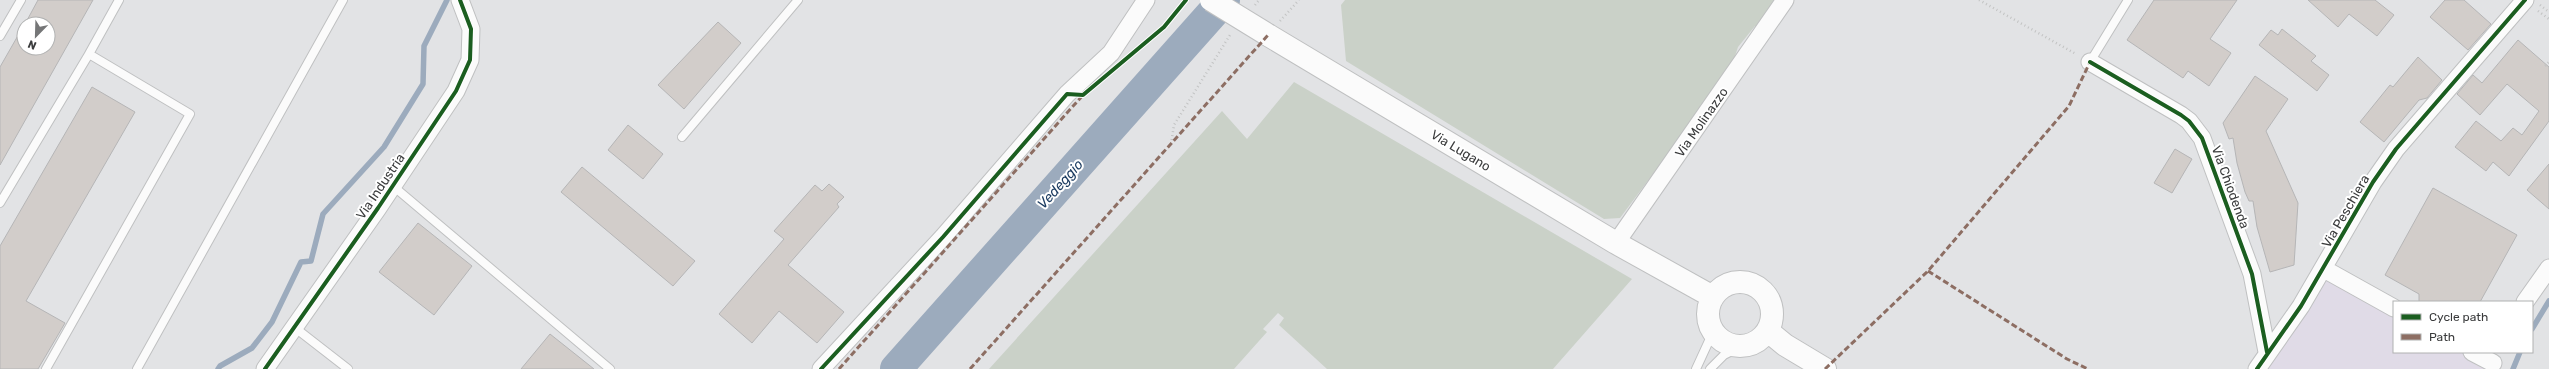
<svg xmlns="http://www.w3.org/2000/svg" width="2549" height="369" font-family="Rubik,sans-serif">
<rect width="100%" height="100%" fill="#e2e3e5"/>
<path fill="#e0dbe7" d="M2324,269L2394,308V352H2472L2490,369H2267Z"/>
<path fill="#cad1c8" d="M1345,0H1777L1759,26H1755L1738,47L1730,71L1620,218L1604,219L1346,61L1341,5Z
M1294,82L1632,279L1553,369H1327L1279,325L1284,318L1278,313L1263,329L1267,332L1234,369H989L1222,111L1247,139Z"/>
<g fill="none" stroke-linecap="round" stroke-linejoin="round">
<path stroke="#9cabbd" stroke-width="5.5" d="M2532,329L2549,301
M218,369L220,366L252,348L272,322L301,262L311,261L323,214L384,147L423,84L424,46L447,0
M2513,369L2520,352"/>
<path stroke="#9cabbd" stroke-width="32" d="M896,369L1224,0"/>
</g>
<path fill="#d2cdca" stroke="#b5b5b6" d="M38,0H93L0,165V67L24,25V48H48V24H25Z
M2154,0H2237L2210,39L2231,53L2209,86L2188,71L2183,78L2127,40Z
M2308,0H2375L2394,15L2377,36L2349,14L2338,27Z
M2445,0H2464L2491,24L2468,50L2430,17Z
M718,22L741,43L684,109L658,85Z
M2282,29L2316,56L2311,61L2329,75L2317,91L2259,45L2271,30L2278,35Z
M2518,40L2549,67V121L2509,176L2493,162L2486,171L2455,147L2476,121L2501,141L2513,128L2522,135L2539,111L2507,84L2480,115L2457,94L2473,75L2482,83Z
M2418,57L2442,80L2427,98L2419,100L2384,142L2360,122L2390,85L2393,87Z
M2255,76L2288,99L2266,131L2298,203L2294,265L2270,272L2257,227L2253,201H2249L2245,192L2237,163L2233,138L2229,139L2223,123Z
M92,87L135,112L26,301L65,323L38,369H0V246Z
M628,125L663,154L643,179L608,150Z
M2175,149L2192,159L2172,193L2154,183Z
M2549,164V209L2527,190Z
M582,167L695,261L673,286L561,192Z
M829,184L844,197L837,204L839,207L788,265L844,312L817,343L779,311L752,343L719,314L784,239L774,231L815,185L822,191Z
M2433,188L2517,235L2480,302H2419V294L2385,275Z
M418,223L472,266L434,315L379,272Z
M550,334L594,369H521Z"/>
<g fill="none" stroke-linecap="round" stroke-linejoin="round">
<g stroke="#bfc0c1" stroke-width="10">
<path id="lane" d="M0,36L21,0
M89,54L119,0
M2090,62L2128,0
M682,137L798,0
M393,186L610,369
M0,203L89,54L190,114L46,369
M294,327L348,369
M137,369L343,0
M1696,369L1713,332
M1710,369L1724,355L1740,347"/>
</g>
<g stroke="#bfc0c1" stroke-width="19">
<path id="street" d="M2090,62L2181,115L2189,121L2202,138L2252,274L2267,352
M1616,243L1785,0
M2324,269L2394,308
M2525,302L2549,268
M2472,352L2493,363
M265,369L378,208L456,91L470,60L471,29L460,0
M821,369L943,237L1067,94L1111,53L1146,0
M2257,369L2301,306L2373,182L2396,149L2525,0"/>
</g>
<g stroke="#bfc0c1" stroke-width="24">
<path id="secondary" d="M1268,35L1616,243L1713,297
M1708 314a32 32 0 1 1 64 0a32 32 0 1 1-64 0Z
M1768,331L1785,345L1825,369"/>
</g>
<path stroke="#c2c3c3" stroke-width="2.5" stroke-dasharray="1 3" stroke-linecap="butt" d="M1979,0L2076,54
M1255,5L1259,0
M2540,5L2549,12
M2538,11L2549,19
M1280,21L1299,0
M1134,52L1164,27L1186,0
M2545,66L2549,62
M1171,144L1174,125L1230,35"/>
<use href="#lane" stroke="#fbfbfb" stroke-width="8"/>
<use href="#street" stroke="#fbfbfb" stroke-width="17"/>
<use href="#secondary" stroke="#fbfbfb" stroke-width="22"/>
<g stroke="#bfc0c1" stroke-width="24" stroke-linecap="butt">
<path id="secondary-bridge" d="M1211,0L1268,35"/>
</g>
<use href="#secondary-bridge" stroke="#fbfbfb" stroke-width="22"/>
<path stroke="#8d6e63" stroke-width="3" stroke-dasharray="6 3" stroke-linecap="butt" d="M1928,271L2067,359L2088,369
M839,369L1083,95
M970,369L1268,35
M1825,369L1928,271L2069,106L2090,62"/>
<g stroke="#fff" stroke-width="6">
<path id="cycleway" d="M2090,62L2181,115L2189,121L2202,138L2252,274L2267,352
M265,369L378,208L456,91L470,60L471,29L460,0
M821,369L943,237L1067,94L1083,95L1164,27L1186,0
M2257,369L2301,306L2373,182L2396,149L2525,0"/>
</g>
<use href="#cycleway" stroke="#1b5e20" stroke-width="4"/>
</g>
<g text-anchor="middle" stroke-width="4" stroke-linejoin="round" paint-order="stroke">
<g font-size="13" fill="#3a3b3c" stroke="#fff">
<text transform="translate(1701 122) rotate(-55)" y="5">Via Molinazzo</text>
<text transform="translate(1461 150) rotate(31)" y="5">Via Lugano</text>
<text transform="translate(380 186) rotate(-56)" y="5">Via Industria</text>
<text transform="translate(2231 187) rotate(70)" y="5">Via Chiodenda</text>
<text transform="translate(2345 211) rotate(-60)" y="5">Via Peschiera</text>
</g>
<g font-size="14" font-style="italic" fill="#1c3c61" stroke="#fff">
<text transform="translate(1060 184) rotate(-48)" y="5">Vedeggio</text>
</g>
</g>
<rect x="2393" y="301" width="140" height="52" fill="#ffffff" stroke="#b0b1b1"/>
<rect x="2401" y="314" width="20" height="6" fill="#1b5e20" stroke="#b0b1b1"/>
<text x="2429" y="321" font-size="12" fill="#3a3b3c">Cycle path</text>
<rect x="2401" y="334" width="20" height="6" fill="#8d6e63" stroke="#b0b1b1"/>
<text x="2429" y="341" font-size="12" fill="#3a3b3c">Path</text>
<g transform="translate(36 36) rotate(203)"><circle r="19" fill="#ffffff" stroke="#b0b1b1"/>
<path d="M0-3L7 15L0 10L-7 15Z" fill="#757677"/>
<text y="-6" font-size="11" font-weight="bold" text-anchor="middle" fill="#3a3b3c">N</text>
</g>
</svg>
